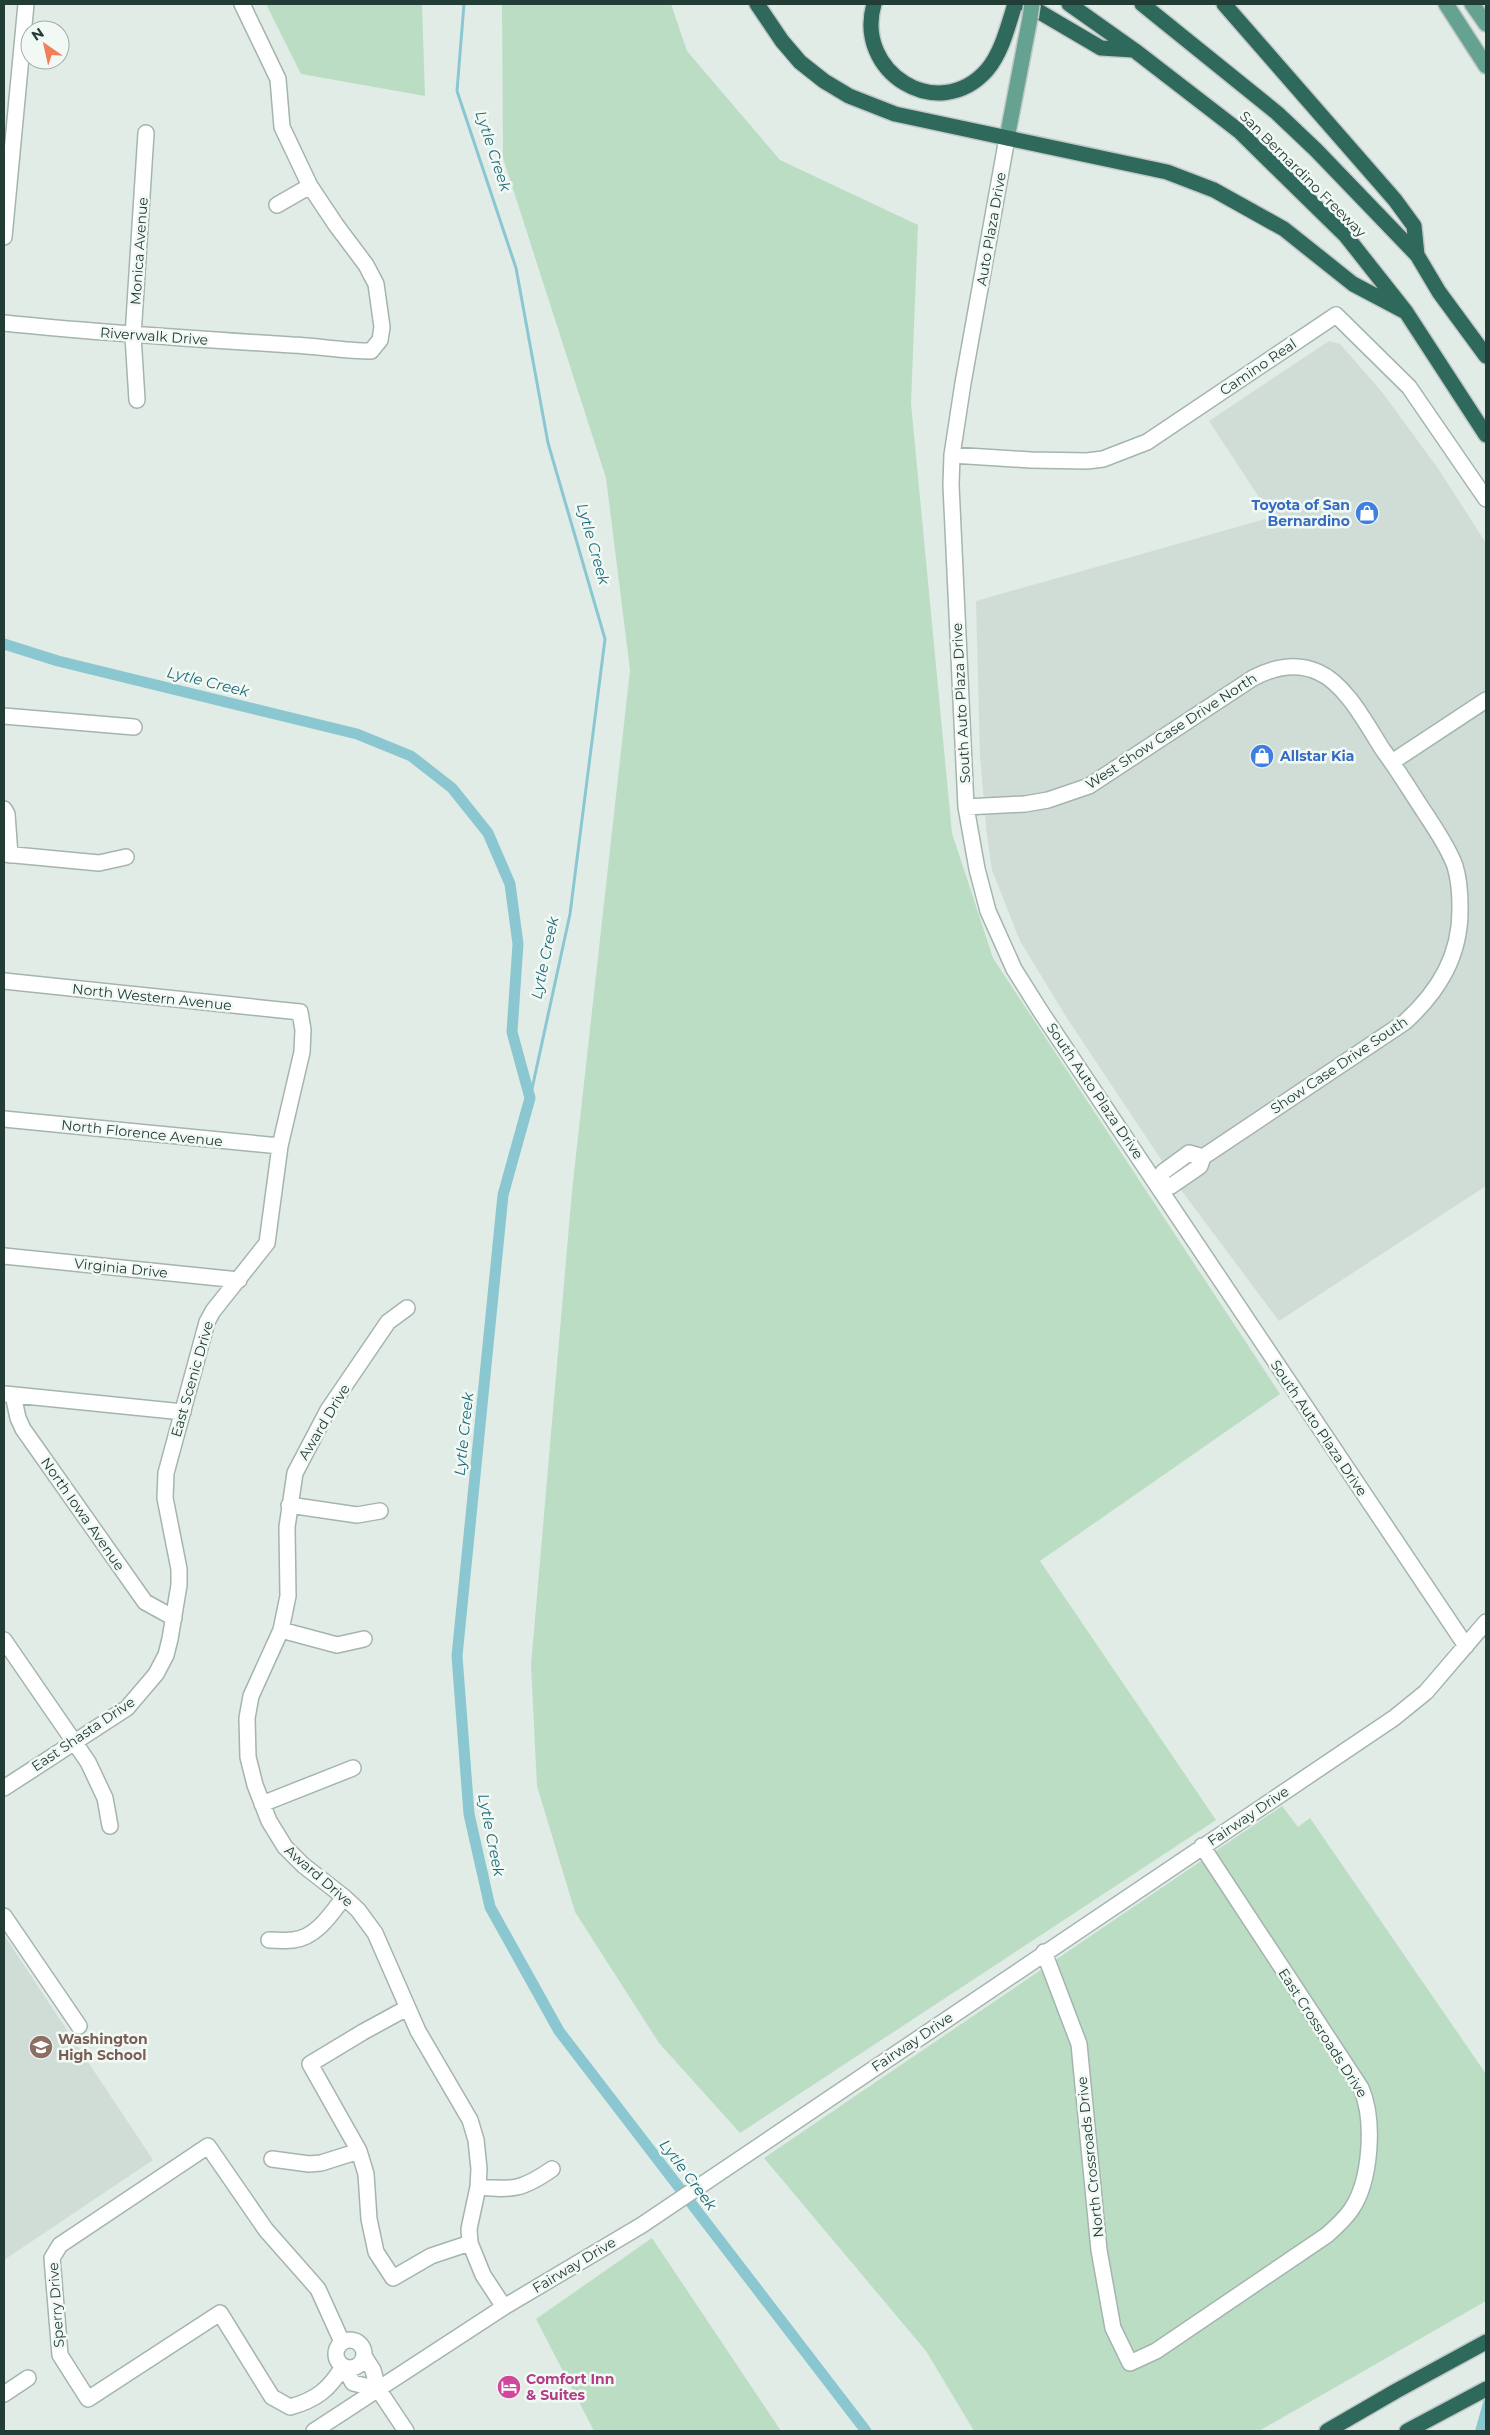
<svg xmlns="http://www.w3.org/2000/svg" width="1490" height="2435" font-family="Montserrat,sans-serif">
<rect width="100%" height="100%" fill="#e2ece7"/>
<path fill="#d0dcd6" d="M1329,341L1340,344L1382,392L1437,467L1486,543V1186L1279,1321L1184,1194L1065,1015L1020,941L992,870L987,836L980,756L976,601L1272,517L1209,421Z
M4,1935L153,2160L4,2260Z"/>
<path fill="#bbddc4" d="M266,4H422L425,96L301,74Z
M502,4H671L687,51L780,160L918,225L911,403L952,833L993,958L1280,1394L1040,1561L1216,1820L740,2133L659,2043L575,1912L537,1786L531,1665L572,1191L630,670L606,478L503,158Z
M1282,1806L1298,1827L1310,1818L1486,2074V2301L1259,2431H974L926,2351L764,2158Z
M652,2238L781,2431H594L536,2319Z"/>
<path fill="#8ac7d1" d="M1486,2392V2431H1475Z"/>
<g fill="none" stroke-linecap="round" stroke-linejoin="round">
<path stroke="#8ac7d1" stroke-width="3" d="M464,4L457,91L516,268L548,443L605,639L570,914L530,1098"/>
<path stroke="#8ac7d1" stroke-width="11" d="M4,644L58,661L357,734L411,756L452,788L488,833L510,884L518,944L512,1032L530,1098L503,1195L457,1656L469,1814L490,1907L559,2031L866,2431"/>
<g stroke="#a5b4ae" stroke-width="18">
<path id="minor" d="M1007,138L963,383L952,455L951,485L966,807L977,869L988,911L1014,969L1041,1012L1466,1646
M277,205L310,186
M4,237L26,4
M4,323C100,333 195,339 292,345C318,346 344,351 371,351L380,340L382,327L376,284L366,265L336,225L310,186L282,127L278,79L242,4
M137,400L133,336L146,133
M952,455L1031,460L1087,461L1103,459L1147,442L1336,315L1409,387L1486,499
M4,716L134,727
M1392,762L1486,700
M966,807L1025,804L1048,800L1089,786L1253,678C1274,667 1296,662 1318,672C1346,684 1367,725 1383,750C1398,770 1411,792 1425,813C1436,830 1448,847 1455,866C1459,879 1460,893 1460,907C1461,955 1439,991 1405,1022L1203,1157L1200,1166L1171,1186H1159
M4,809L7,814L10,855
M4,854L99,863L126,857
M4,981L300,1012L303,1030L302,1052L280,1146L267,1243L213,1311L207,1322L166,1473L165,1498L179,1569V1585L170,1639L166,1655L156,1674L127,1708L4,1788
M4,1119L280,1146
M1159,1186L1163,1172L1189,1153L1203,1157
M4,1256L239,1280
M407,1308L388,1322L328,1410L295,1473L287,1527L288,1596L281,1630L251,1696L247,1718L248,1757L255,1785L269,1821L285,1847L303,1865L344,1897L358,1910L375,1933L418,2031L470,2120L476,2140L479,2169L478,2187L469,2229L470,2243L483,2275L504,2307
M5,1394L183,1412
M13,1395L18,1418L23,1429L145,1602L174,1618
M289,1505L357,1515L380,1511
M281,1630L337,1645L364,1639
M4,1640L88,1762L105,1798L110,1826
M262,1804L353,1768
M4,1916L79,2026
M269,1940C277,1940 285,1941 293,1940C316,1938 332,1913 344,1897
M1044,1952L1079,2044L1099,2250L1113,2328L1130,2363L1156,2351L1327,2235C1336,2227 1344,2220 1351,2210C1371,2181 1375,2120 1361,2088L1202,1846
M407,2008L363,2032L310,2064L359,2151L366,2174L369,2219L376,2252L393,2278L431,2256L470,2243
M272,2159L309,2164L321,2163L359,2151
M478,2187C513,2190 522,2190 552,2169
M336 2354a14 14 0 1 1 28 0a14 14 0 1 1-28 0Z
M342,2342L318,2289L266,2230L208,2146L60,2245L52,2258L60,2355L88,2399L220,2313L272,2397L290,2407C316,2400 330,2389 343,2366L353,2383L378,2389
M364,2356L373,2370L378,2389L406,2431
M4,2394L28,2378
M314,2431L504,2307L642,2225L1394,1718L1426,1692L1486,1622"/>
</g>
<g stroke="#c1c9c6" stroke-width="18">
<path id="major" d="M1446,4L1486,66
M1472,4L1486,24
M1007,138L1030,18"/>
</g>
<g stroke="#c1c9c6" stroke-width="18">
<path id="highway" d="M757,4L782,41L800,62L824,81L849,96L895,114L1167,172L1214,190L1284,229L1353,284L1406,312
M874,4C854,72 938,125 987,70C1002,52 1008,26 1015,4
M1026,4L1101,48L1134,50
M1069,4L1134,50L1239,131L1346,236L1406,312L1486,435
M1142,4L1277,113L1316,150L1417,255L1439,292L1486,356
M1224,4L1395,200L1414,226L1417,255
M1327,2431L1396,2391L1486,2342
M1407,2431L1486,2389"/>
</g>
<use href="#minor" stroke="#fff" stroke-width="15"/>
<use href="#major" stroke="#66a292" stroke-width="15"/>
<use href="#highway" stroke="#2e695c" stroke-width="15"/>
<g stroke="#c1c9c6" stroke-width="18" stroke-linecap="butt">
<path id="major-bridge" d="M1030,18L1032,4"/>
</g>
<use href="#major-bridge" stroke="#66a292" stroke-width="15"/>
</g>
<defs>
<g id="shop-disc" transform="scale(1.25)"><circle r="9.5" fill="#3f7fe0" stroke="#f2f9f5"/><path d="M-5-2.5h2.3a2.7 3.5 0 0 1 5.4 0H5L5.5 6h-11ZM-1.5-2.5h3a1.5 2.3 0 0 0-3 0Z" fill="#fff"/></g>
<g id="school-disc" transform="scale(1.25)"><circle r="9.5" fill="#8d6e63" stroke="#f2f9f5"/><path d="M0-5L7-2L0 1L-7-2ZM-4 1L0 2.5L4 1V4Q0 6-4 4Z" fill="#fff"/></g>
<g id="hotel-disc" transform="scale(1.25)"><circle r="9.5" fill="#d1479c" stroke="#f2f9f5"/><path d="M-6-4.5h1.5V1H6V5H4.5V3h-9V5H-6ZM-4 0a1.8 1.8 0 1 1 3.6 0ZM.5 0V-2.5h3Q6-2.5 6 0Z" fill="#fff"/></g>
</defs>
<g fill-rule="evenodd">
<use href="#shop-disc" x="1367" y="513"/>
<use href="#shop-disc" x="1262" y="756"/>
<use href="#school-disc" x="41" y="2047"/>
<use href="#hotel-disc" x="509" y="2387"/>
</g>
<g text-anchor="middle" stroke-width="5" stroke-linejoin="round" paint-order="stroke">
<g font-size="14" fill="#223d35" stroke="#f2f9f5">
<text transform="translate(1303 174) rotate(45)" y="5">San Bernardino Freeway</text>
<text transform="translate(991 229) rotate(-80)" y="5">Auto Plaza Drive</text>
<text transform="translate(139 251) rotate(-86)" y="5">Monica Avenue</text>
<text transform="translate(154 336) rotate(4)" y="5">Riverwalk Drive</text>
<text transform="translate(1258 367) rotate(-34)" y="5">Camino Real</text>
<text transform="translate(961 703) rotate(-93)" y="5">South Auto Plaza Drive</text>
<text transform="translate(1171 731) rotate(-33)" y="5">West Show Case Drive North</text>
<text transform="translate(152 997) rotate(6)" y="5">North Western Avenue</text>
<text transform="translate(1339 1065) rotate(-34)" y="5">Show Case Drive South</text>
<text transform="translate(1095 1091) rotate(56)" y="5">South Auto Plaza Drive</text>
<text transform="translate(142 1133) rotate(6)" y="5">North Florence Avenue</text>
<text transform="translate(121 1268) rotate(6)" y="5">Virginia Drive</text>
<text transform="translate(192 1379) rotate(-74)" y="5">East Scenic Drive</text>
<text transform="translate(324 1422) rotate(-59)" y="5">Award Drive</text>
<text transform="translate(1319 1428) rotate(56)" y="5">South Auto Plaza Drive</text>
<text transform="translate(83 1514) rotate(55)" y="5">North Iowa Avenue</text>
<text transform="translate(83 1734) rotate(-34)" y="5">East Shasta Drive</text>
<text transform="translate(1248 1816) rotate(-34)" y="5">Fairway Drive</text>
<text transform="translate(319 1876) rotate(41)" y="5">Award Drive</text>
<text transform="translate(1323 2033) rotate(57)" y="5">East Crossroads Drive</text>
<text transform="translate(912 2042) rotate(-34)" y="5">Fairway Drive</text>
<text transform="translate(1090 2157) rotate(-96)" y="5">North Crossroads Drive</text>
<text transform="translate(574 2265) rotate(-31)" y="5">Fairway Drive</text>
<text transform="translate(56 2305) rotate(-94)" y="5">Sperry Drive</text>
</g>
<g font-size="14" font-weight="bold" fill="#366cbe" stroke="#f2f9f5" text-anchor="end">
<text x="1350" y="510">Toyota of San<tspan x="1350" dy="16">Bernardino</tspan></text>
<text x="1280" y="761" text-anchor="start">Allstar Kia</text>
</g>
<g font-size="14" font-weight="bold" fill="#785e54" stroke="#f2f9f5" text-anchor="start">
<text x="58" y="2044">Washington<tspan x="58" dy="16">High School</tspan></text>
</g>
<g font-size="14" font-weight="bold" fill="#b23c85" stroke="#f2f9f5" text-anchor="start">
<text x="526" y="2384">Comfort Inn<tspan x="526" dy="16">&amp; Suites</tspan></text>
</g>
<g font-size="15" font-style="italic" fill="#1c6a79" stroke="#f2f9f5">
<text transform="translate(493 151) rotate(72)" y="5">Lytle Creek</text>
<text transform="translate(593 544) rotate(74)" y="5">Lytle Creek</text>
<text transform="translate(208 682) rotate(14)" y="5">Lytle Creek</text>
<text transform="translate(545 958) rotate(-78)" y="5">Lytle Creek</text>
<text transform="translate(464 1434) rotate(-84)" y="5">Lytle Creek</text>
<text transform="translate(491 1835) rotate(79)" y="5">Lytle Creek</text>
<text transform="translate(688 2175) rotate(53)" y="5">Lytle Creek</text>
</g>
</g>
<rect width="1490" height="2435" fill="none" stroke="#223d35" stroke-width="10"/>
<g transform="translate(45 45) rotate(326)"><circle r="24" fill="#f2f9f5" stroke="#9faea8"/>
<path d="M0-4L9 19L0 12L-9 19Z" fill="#f27e5a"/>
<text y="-8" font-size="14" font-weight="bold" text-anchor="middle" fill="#223d35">N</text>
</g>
</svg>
